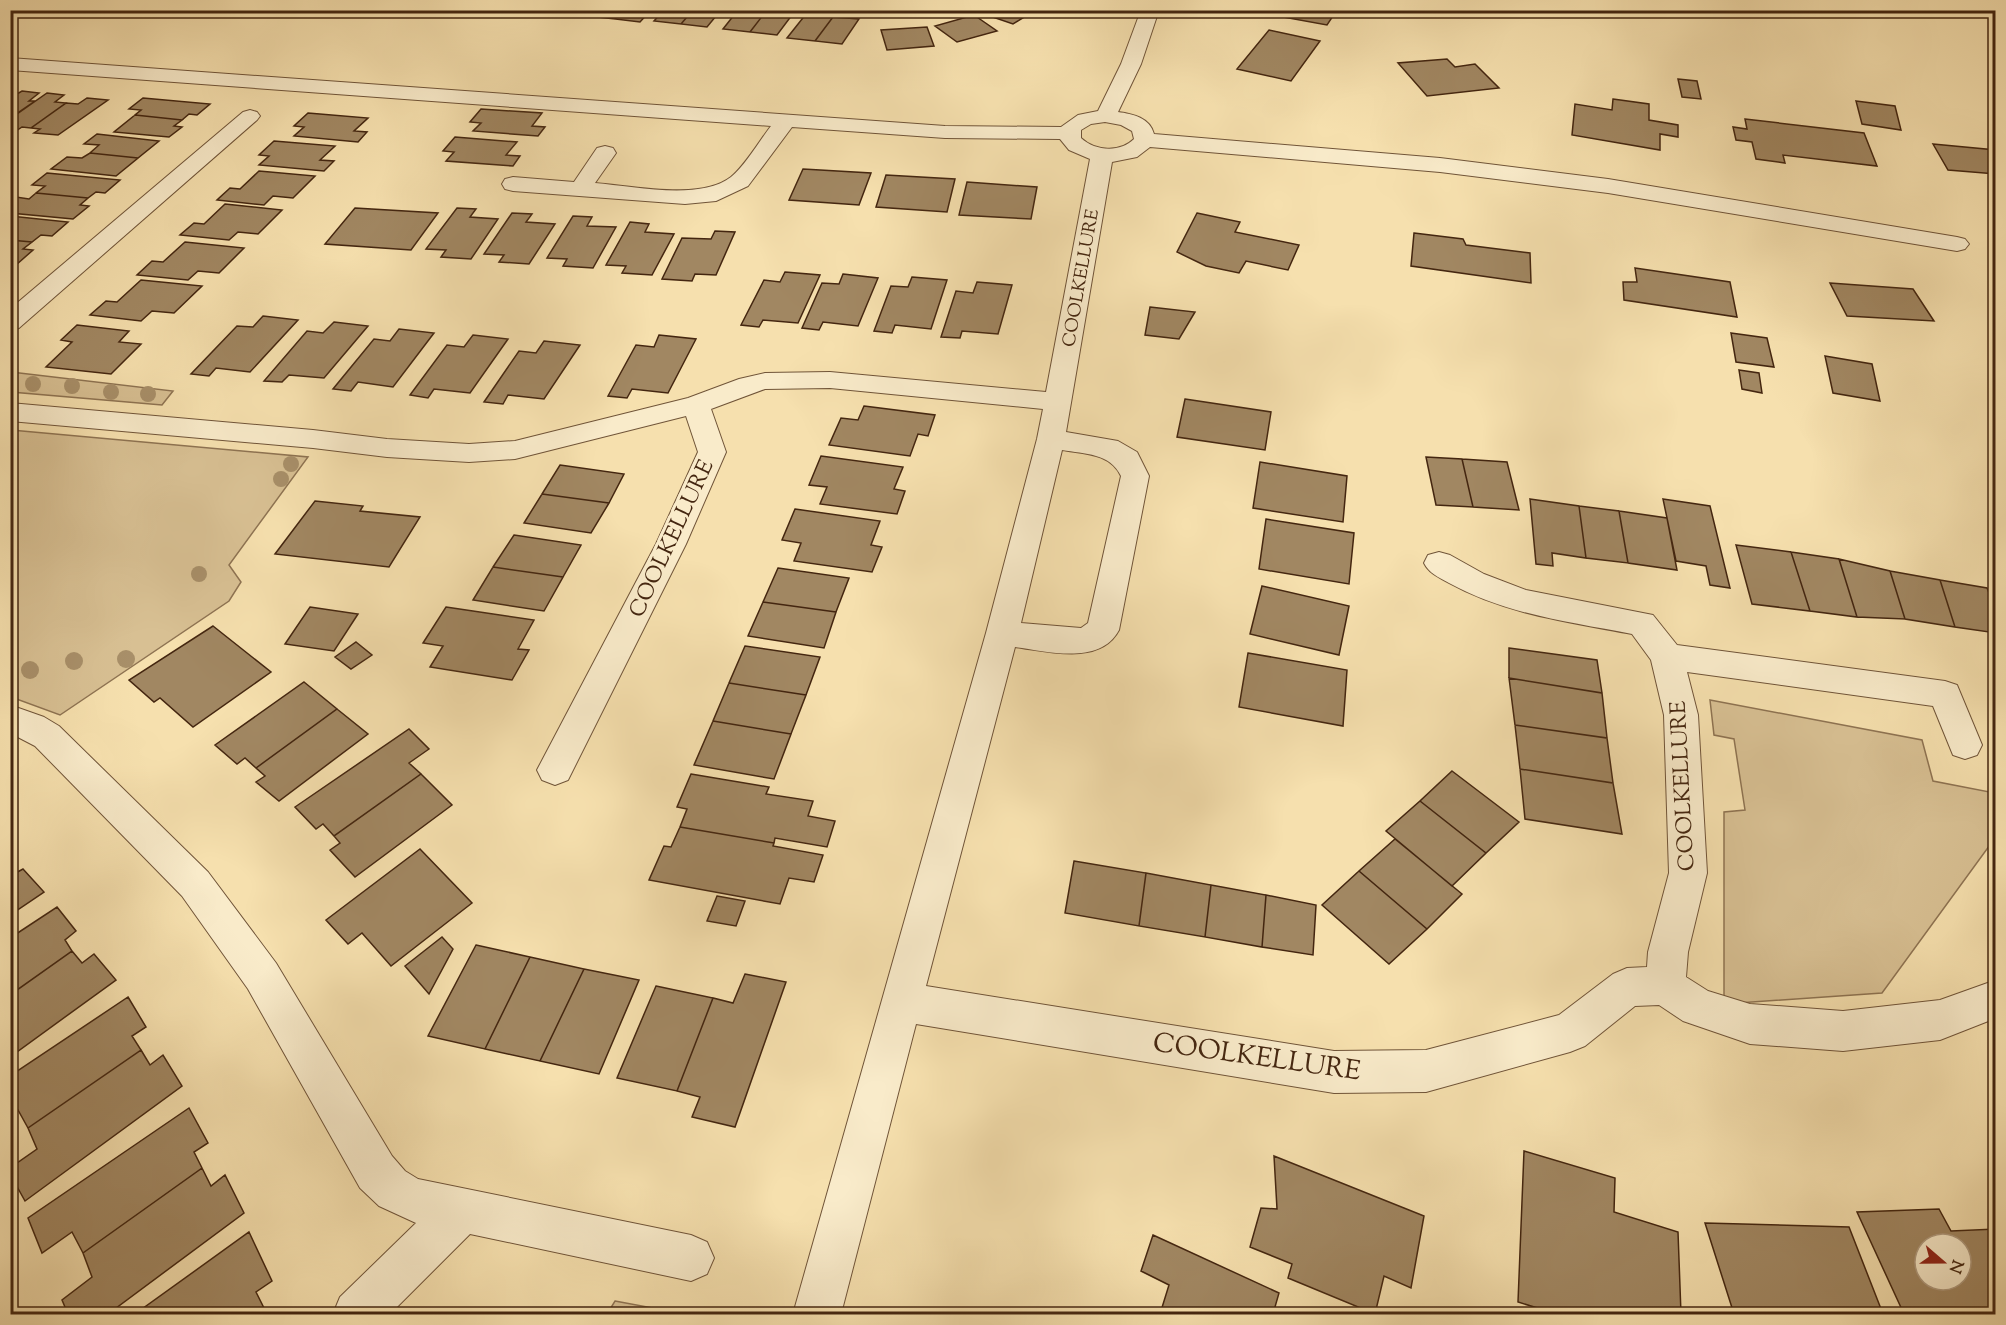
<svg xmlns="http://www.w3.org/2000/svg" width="2006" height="1325" font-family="'Sorts Mill Goudy',serif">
<rect width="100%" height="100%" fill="#f6e0ae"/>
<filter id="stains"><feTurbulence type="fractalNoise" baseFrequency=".00333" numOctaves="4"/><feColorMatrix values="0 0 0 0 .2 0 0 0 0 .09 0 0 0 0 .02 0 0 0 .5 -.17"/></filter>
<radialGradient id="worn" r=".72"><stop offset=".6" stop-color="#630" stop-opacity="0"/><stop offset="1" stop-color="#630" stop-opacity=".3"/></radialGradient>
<path fill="#d8c093" stroke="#8e7352" stroke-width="1.5" d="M10,372H11L173,391L162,405L11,392Z
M11,430L308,457L229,565L241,582L229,601L60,715L11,697Z
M1710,700L1922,740L1933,781L1995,793V838L1882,993L1724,1004V812L1745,810L1734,739L1714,735Z
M615,1301L669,1311L668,1314H607Z"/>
<path fill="#a18762" stroke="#442610" stroke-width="1.5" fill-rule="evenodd" d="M522,10H551L548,15L520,14Z
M551,10H578L574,16L548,15Z
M594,10H623L615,19L588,16Z
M623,10H651L640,22L615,19Z
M664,10H693L681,24L654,21Z
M693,10H721L707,27L681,24Z
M738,10H767L750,32L723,29Z
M767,10H793L795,11L777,35L750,32Z
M981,10H1023L1031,13L1013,24L978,12Z
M1275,10H1337L1327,25L1272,15Z
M806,14L833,17L815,41L787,38Z
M974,15L997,31L957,42L935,26Z
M833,17L859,19L842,44L815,41Z
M927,27L934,46L887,50L881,30Z
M1269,30L1320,41L1291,81L1237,69Z
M1447,59L1455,67L1475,64L1499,88L1427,96L1398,63Z
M1678,79L1697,81L1701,99L1682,97Z
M22,91L39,93L29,101H35L10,118V98Z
M47,93L64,95L55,102L66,103L31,128L22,127L16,131L10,130V119Z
M87,98L108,100L58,135L34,133L40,129L31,128L66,103L78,104Z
M143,98L210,104L197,115L189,114L182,120L135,115L141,110L129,109Z
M1613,99L1649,104V120L1678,125V137L1660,134V150L1572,135L1575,104L1612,110Z
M1856,101L1895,106L1901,130L1862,124Z
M481,109L542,113L532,126L545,127L538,136L473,131L481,123L470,122Z
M308,113L368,118L354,131L367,132L358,142L294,136L304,127L294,126Z
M135,115L182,120L174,126L182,127L169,137L114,132Z
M1745,119L1864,133L1877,166L1783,155L1785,163L1756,159L1752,142L1736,140L1733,127L1747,129Z
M97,134L159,141L138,158L90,153L99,145L84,144Z
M455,137L517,142L506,155L520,156L513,166L446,161L454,152L443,151Z
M274,141L335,146L320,160L334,161L324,171L259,165L269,156L259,155Z
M1933,144L1996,150V174L1948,170Z
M90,153L138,158L116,176L51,169L67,157L82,158Z
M803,169L871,173L859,205L789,200Z
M259,171L315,176L293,198L273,196L264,205L217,200L230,188L240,189Z
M47,173L120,180L105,193L96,192L88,198L36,193L45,186L32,185Z
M886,175L955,179L947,212L876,207Z
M967,182L1037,187L1031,219L959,215Z
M36,193L88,198L80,205L89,206L73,219L10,213V202L16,197L29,199Z
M225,204L282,210L258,234L238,232L229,240L180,235L194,223L204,224Z
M355,208L438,213L411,250L325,244Z
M457,208L476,209L470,217L498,219L471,259L441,257L446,250L426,249Z
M512,213L532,214L526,222L555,224L529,264L499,262L504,255L484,254Z
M1197,213L1240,222L1235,232L1299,245L1288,270L1246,261L1239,273L1206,266L1177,252Z
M10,216L68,222L52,236L41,235L32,242L10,240Z
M573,216L592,217L587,226L616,227L593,268L563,266L567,259L547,258Z
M630,222L649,224L645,232L674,234L652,275L622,273L626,266L606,265Z
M715,231L735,232L716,275L695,274L692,281L662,279L682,238L711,239Z
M1414,233L1463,239L1466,245L1530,253L1531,283L1411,266Z
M10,240L32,242L23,249L33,250L16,265L10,264Z
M185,242L244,248L219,273L198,271L188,280L137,275L152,261L163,262Z
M1635,268L1730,282L1737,317L1624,300L1623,282H1637Z
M785,272L820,275L798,323L763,320L759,327L741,325L764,280L780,282Z
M843,274L878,278L858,326L823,322L819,330L802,328L822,283L839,284Z
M912,277L947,280L931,329L895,325L892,333L874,331L891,286L908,287Z
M141,280L202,286L174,313L152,311L141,321L90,315L106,301L117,302Z
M977,282L1012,285L998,334L962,331L960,338L941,337L956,291L973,293Z
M1830,283L1913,289L1934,321L1847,316Z
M1150,307L1195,312L1179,339L1145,335Z
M263,316L298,320L250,372L216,368L209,376L191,374L237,326L253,327Z
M334,322L368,326L324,378L289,375L282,382L264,381L307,331L323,333Z
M77,325L129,331L119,342L141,344L111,374L46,367L72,342L61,340Z
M399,329L434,333L393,387L358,382L351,391L333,389L374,339L390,341Z
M1731,333L1767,338L1774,367L1736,362Z
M473,335L508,339L470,393L434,389L428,398L410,395L447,345L464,347Z
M659,335L696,339L668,393L632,389L627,398L608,396L636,345L654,347Z
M544,341L580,345L544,399L508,395L503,404L484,402L519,351L536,353Z
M1825,356L1872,364L1880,401L1833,393Z
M1739,370L1759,373L1762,393L1742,389Z
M1185,399L1271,412L1265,450L1177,437Z
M864,406L935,415L928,436L918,434L910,456L829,445L841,418L858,420Z
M821,456L903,467L894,489L905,491L897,514L820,504L827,487L809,485Z
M1426,457L1462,459L1473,507L1436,505Z
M1462,459L1507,462L1519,510L1473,507Z
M1260,462L1347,476L1343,522L1253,508Z
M560,465L624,474L609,503L542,494Z
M542,494L609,503L591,533L524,523Z
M1530,499L1579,506L1586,558L1552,553L1553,566L1536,564Z
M1663,499L1710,506L1730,588L1710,585L1706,566L1676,561Z
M315,501L363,506L360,511L420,517L389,567L275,554Z
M1579,506L1619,511L1628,563L1586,558Z
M795,509L880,521L871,545L882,547L872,572L794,561L801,543L782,540Z
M1619,511L1667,518L1677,570L1628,563Z
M1266,519L1354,533L1349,584L1259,569Z
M514,535L581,545L563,577L493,567Z
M1736,545L1791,552L1810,611L1752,604Z
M1791,552L1839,559L1857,617L1810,611Z
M1839,559L1890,571L1905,619L1857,617Z
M493,567L563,577L544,611L473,600Z
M778,568L849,578L836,612L763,602Z
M1890,571L1940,580L1955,627L1905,619Z
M1940,580L1987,588L1996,610V633L1955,627Z
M1262,586L1349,606L1339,655L1250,634Z
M763,602L836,612L824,648L748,636Z
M310,607L358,614L334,651L285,644Z
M446,607L534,620L518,649L529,650L512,680L430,667L443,646L423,643Z
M213,626L271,672L193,727L160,698L154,702L129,680Z
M356,642L372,655L351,669L335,657Z
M745,646L820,657L806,695L729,683Z
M1509,648L1597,660L1602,693L1509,678Z
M1248,653L1347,670L1343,726L1239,707Z
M1509,678L1602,693L1607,738L1515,725Z
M304,682L337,709L256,768L245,758L237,764L215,745Z
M729,683L806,695L791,734L713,721Z
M337,709L368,734L279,801L256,782L265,776L256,768Z
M713,721L791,734L774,779L694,765Z
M1515,725L1607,738L1613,783L1520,769Z
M409,729L429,749L409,763L421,774L334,836L323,824L316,829L295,807Z
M1520,769L1613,783L1622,834L1525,819Z
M1452,771L1519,822L1486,853L1420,801Z
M421,774L452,805L355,877L330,850L340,843L334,836Z
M691,774L769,787L766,794L813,801L808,816L835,821L827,847L775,838L774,843L680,827L687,809L677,807Z
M1420,801L1486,853L1452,886L1386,831Z
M680,827L774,843L773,846L823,855L814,882L789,878L780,904L649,880L664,846L671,847Z
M1395,839L1462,894L1427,929L1359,871Z
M420,849L472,903L391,966L362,933L348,944L326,920Z
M1074,861L1146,873L1139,926L1065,913Z
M23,869L44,892L10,915V876Z
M1359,871L1427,929L1389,964L1322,905Z
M1146,873L1211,885L1205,937L1139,926Z
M1211,885L1266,895L1262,947L1205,937Z
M1266,895L1316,905L1313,955L1262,947Z
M717,896L745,901L736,926L707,921Z
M57,907L76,931L65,940L72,951L10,995V938Z
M442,937L453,949L429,994L405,966Z
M476,945L530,957L485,1049L428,1036Z
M72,951L82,963L94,954L116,980L10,1057V995Z
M530,957L584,969L540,1061L485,1049Z
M584,969L639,980L599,1074L540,1061Z
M745,974L786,982L735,1127L692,1117L700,1097L677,1091L713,998L733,1003Z
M656,986L713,998L677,1091L617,1078Z
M128,997L146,1027L132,1036L141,1050L28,1128L18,1110L10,1115V1076Z
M141,1050L150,1065L163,1055L182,1086L25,1201L10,1174V1168L37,1149L28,1128Z
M189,1108L208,1143L194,1152L202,1168L83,1253L72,1232L42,1253L28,1218Z
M1524,1151L1615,1178L1614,1212L1678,1232L1681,1314H1557L1518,1302Z
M1274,1156L1424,1216L1411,1288L1384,1276L1375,1314L1288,1278L1292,1264L1250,1247L1261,1208L1277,1209Z
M202,1168L211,1186L225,1175L244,1213L108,1314H68L62,1300L92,1277L83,1253Z
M1939,1209L1951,1231L1996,1229V1314H1904L1857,1212ZM1925,1244H1961V1280H1925Z
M1705,1223L1849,1227L1883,1314H1734Z
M249,1232L272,1281L256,1292L267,1314H135Z
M1153,1235L1279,1293L1273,1314H1160L1169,1285L1141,1271Z"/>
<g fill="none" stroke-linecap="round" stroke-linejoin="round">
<g stroke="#705438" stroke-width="2">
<path id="minor" d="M1141,10H1159L1141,64L1118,112C1133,114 1150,118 1154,134L1440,158L1608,179L1957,237L1965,239L1969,244L1965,249L1957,251L1608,193L1440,172L1150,147L1137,157L1112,162L1066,432L1118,441L1137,452L1149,476L1119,630C1100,666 1047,651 1015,647L926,986L1334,1051L1426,1050L1559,1015L1613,974L1627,968L1647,967L1648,952L1669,873L1664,715L1651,660L1632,634C1569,622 1505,614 1449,583C1438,577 1429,573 1424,563L1428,555L1439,552L1450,555L1484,574L1526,590L1653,615L1677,645L1945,681L1957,685L1982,745L1977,755L1965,759L1953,755L1933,706L1687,672L1698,715L1707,873L1688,952L1686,977L1708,991L1750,1004L1843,1011L1940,1000L1996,980V1018L1940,1040L1843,1051L1750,1044L1683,1021L1659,1005L1635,1006L1585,1046L1570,1052L1426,1092L1334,1093L916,1024L841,1314H793L986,633L1037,439L1043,409L830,388L765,389L711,409L726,452L686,544L568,780L555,785L542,780L537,770L656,544L698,452L686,416L515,459L469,462L387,457L313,448L10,421V403L313,430L387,439L469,444L515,441L688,398L739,379L765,373L830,372L1046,392L1090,159L1069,150L1060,139L945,138L792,127L748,186L716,201L685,204L513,191L505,189L502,184L505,179L513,177L574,182L597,148L605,146L613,148L616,153L595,183C633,186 700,201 731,177C745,166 760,140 771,126L10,70V58L945,126L1061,127L1078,115L1098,111L1121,64ZM1105,122L1121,125L1132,131L1134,139C1120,153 1095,151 1081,138V130L1091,124ZM1062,450C1085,454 1110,453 1121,476L1088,623L1081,628L1021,623Z
M250,110L257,112L260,116L257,120L19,328L10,331V309L243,112Z
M10,705L44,717L59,726L208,872L276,963L392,1156L405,1171L418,1179L691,1235L707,1242L714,1258L707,1274L691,1281L470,1234L390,1314H333L340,1297L416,1223L379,1206L360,1188L248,989L182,896L35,746L10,733Z"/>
</g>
<use href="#minor" fill="#f9ebca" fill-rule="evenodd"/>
</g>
<g fill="#a88f69">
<circle cx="33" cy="384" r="8"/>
<circle cx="72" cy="386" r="8"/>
<circle cx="111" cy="392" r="8"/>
<circle cx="148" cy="394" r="8"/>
<circle cx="291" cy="464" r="8"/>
<circle cx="281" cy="479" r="8"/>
<circle cx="199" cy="574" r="8"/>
<circle cx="126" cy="659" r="9"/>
<circle cx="74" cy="661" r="9"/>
<circle cx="30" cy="670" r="9"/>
</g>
<g text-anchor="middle" stroke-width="6" stroke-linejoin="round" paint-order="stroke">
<g font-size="18" fill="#442610" stroke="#f9ebca">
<text transform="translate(1080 278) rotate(-80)" y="6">COOLKELLURE</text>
</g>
<g font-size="22" fill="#442610" stroke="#f9ebca">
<text transform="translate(670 538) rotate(-65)" y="8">COOLKELLURE</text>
<text transform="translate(1681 786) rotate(-93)" y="8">COOLKELLURE</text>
</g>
<g font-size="27" fill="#442610" stroke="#f9ebca">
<text transform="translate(1257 1056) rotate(8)" y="9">COOLKELLURE</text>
</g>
</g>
<rect width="2006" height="1325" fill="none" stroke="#f6e0ae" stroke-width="36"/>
<rect x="12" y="12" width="1982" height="1301" fill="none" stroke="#442610" stroke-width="3"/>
<rect x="18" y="18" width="1970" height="1289" fill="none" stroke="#442610" stroke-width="1.5"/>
<g transform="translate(1943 1262) rotate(110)"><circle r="28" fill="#f9ebca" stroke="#b19c80" stroke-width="1.5"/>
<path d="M0-4.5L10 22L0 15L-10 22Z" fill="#8f2418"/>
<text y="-9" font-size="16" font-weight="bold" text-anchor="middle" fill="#442610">N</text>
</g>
<rect width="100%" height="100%" filter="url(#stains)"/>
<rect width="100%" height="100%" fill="url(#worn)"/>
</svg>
